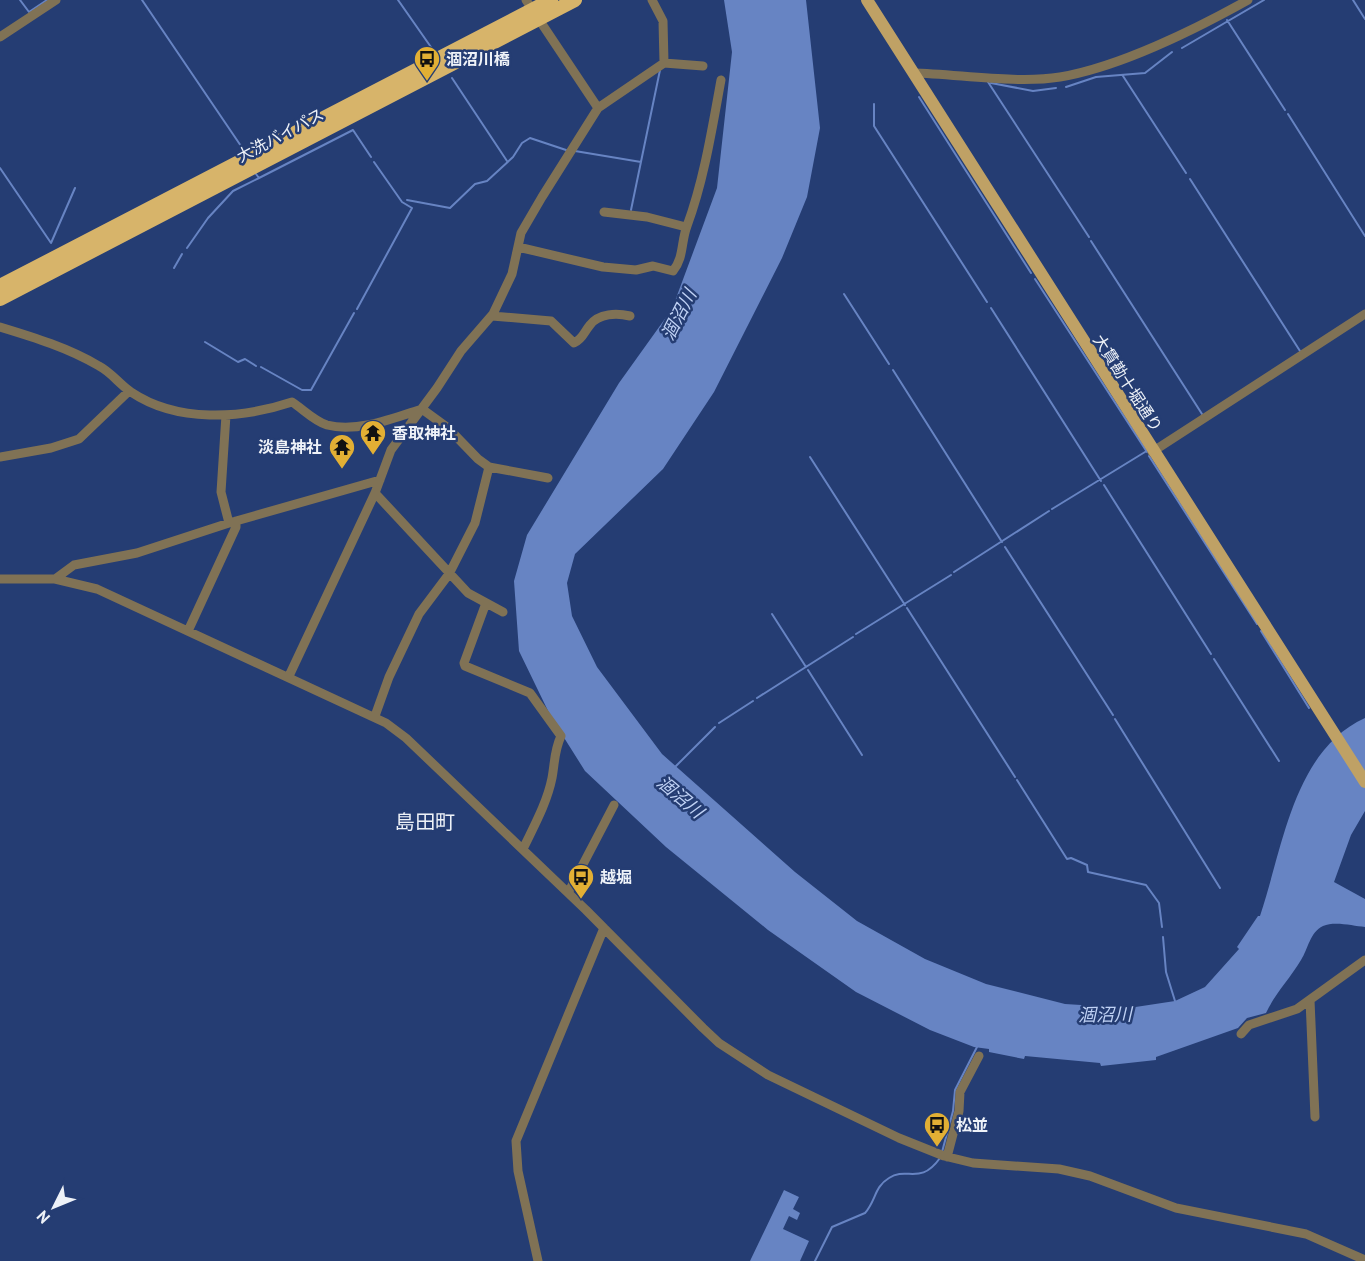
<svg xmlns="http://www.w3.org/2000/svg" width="1365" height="1261" font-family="'PT Sans','Noto Sans JP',sans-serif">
<rect width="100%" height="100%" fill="#253d73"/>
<path fill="#6784c3" d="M724,0H806L820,128L807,197L782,258L714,392L663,469L575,554L567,583L572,616L597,667L662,754L795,872L857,921L925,959L986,984L1065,1004L1129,1008L1175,1001L1205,987L1239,949L1237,947L1258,916H1260C1283,848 1293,751 1365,718V811L1351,835L1334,882L1365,899V927C1353,926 1335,921 1323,926C1310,932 1308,949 1301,960C1289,980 1276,992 1266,1013L1247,1018L1238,1028L1156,1057V1060L1101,1066L1100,1063L1025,1056L1024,1059L989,1052V1049L974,1047L930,1030L856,992L768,930L666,847L585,771L551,717L519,651L514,581L527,535L619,383L672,309L717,188L732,52Z
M784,1190L799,1197L793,1209L800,1213L797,1220L789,1216L783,1229L809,1241L800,1261H750Z"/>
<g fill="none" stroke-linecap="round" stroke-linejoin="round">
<path stroke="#6784c3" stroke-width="2" d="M20,0L29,12L47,0
M142,0L243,149
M398,0L433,50
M1353,0L1365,19
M1227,20L1285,110
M1182,48L1264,0
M1123,76L1186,173
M452,78L507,161
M988,82L1089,237
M991,83L1033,91L1056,88
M1066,87L1096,77L1145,73L1172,52
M919,97L1031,273
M874,104V126L987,302
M1288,114L1365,236
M575,151L641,162
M0,168L51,243L75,188
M259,178L353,130L371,157
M1190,179L1300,351
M407,200L450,208L475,184L487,181L513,157L522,143L530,138L566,150
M631,210L660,70
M1091,241L1202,414
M187,248L208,218L233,191L259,178L256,174
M174,268L182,254
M1035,279L1147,452
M844,294L889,364
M991,308L1101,481
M357,309L412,208L402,202L374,162
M205,342L238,362L245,359L256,366
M261,367L302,390H311L354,313
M893,370L1002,542
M1149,456L1257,624
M810,457L905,605
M1104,485L1211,654
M1052,509L1145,452
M1005,547L1113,715
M954,572L1049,511
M907,608L1015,777
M772,614L806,667
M1261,631L1309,708
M856,634L951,575
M1214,659L1279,761
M808,670L862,755
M757,698L853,637
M1115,719L1220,888
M719,723L753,701
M676,766L715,727
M1017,780L1067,859L1071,858L1087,865L1088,872L1146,885L1159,903L1162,927
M1163,937L1166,972L1175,1001
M942,1152L953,1111L955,1090L978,1045
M815,1261L832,1227L865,1213C876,1201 874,1187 889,1178C907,1166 920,1186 940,1158"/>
<path stroke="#807255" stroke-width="9" d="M526,0L598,108
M652,0L663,21L664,63L703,66
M0,37L56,0
M913,73C958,74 1017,84 1060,77C1119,67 1196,29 1248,0
M604,212L647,217L686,227
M518,247L603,267L636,270L653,266L673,271C684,258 681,241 687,226C704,180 712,129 721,80
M492,316L551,321L574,343C583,339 584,332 590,325C599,313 617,313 630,316
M0,327C33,337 69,348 99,366C111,372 119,384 131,392C177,423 241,419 292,402C303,409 314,421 327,425C357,433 394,418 422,409L448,428L478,459L489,467L548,478
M226,415L221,492L229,523
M1152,452L1365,314
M0,457L51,448L79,439L129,391
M375,493L468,593L503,612
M0,579H55L97,589L386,723L406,738L586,910L703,1028L719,1043L768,1075L899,1138L944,1156L973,1163L1059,1169L1090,1176L1176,1208L1306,1234L1365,1260
M55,579L74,565L137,553L229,523L380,480
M486,603L464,663L465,666L530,693L561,736C554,751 555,762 552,778C547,803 534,826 523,849
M188,631L236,527V521
M289,676L375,493L391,450L437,388L461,351L493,314L512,274L521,233L542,197L598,108L664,63
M375,716L389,677L419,614L449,574L475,523L489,467
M568,893L614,805
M1310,1000L1315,1117
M1241,1034L1249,1025L1297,1009L1365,960
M947,1157L959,1111L960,1092L979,1056
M538,1261L518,1171L516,1141L604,928"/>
<path stroke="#bfa165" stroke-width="12" d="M867,0L1365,782"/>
<path stroke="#d7b46a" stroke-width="14" d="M0,286L551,0
M0,299L575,0"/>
</g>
<defs>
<g id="bus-pin" transform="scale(1.35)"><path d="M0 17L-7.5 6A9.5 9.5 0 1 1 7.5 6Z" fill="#e2af34" stroke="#253d73"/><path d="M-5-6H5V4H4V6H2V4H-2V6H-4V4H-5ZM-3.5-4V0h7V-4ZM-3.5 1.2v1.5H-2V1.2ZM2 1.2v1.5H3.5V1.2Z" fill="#111"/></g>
<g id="temple-pin" transform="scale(1.35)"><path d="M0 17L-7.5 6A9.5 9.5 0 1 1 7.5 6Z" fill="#e2af34" stroke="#253d73"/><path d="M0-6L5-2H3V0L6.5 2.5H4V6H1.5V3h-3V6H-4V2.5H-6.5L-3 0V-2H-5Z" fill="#111"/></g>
</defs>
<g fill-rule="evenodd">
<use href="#bus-pin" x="427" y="59"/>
<use href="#temple-pin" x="373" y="433"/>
<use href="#temple-pin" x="342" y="447"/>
<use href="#bus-pin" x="581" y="877"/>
<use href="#bus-pin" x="937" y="1125"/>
</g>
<g text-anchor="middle" stroke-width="5" stroke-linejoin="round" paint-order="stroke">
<g font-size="16" font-weight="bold" fill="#eef2f8" stroke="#253d73" text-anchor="start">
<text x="446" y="65">涸沼川橋</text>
<text x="392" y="439">香取神社</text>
<text x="322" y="453" text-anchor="end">淡島神社</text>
<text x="600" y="883">越堀</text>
<text x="956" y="1131">松並</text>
</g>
<g font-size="16" fill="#eef2f8" stroke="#253d73">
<text transform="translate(280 135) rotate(-28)" y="6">大洗バイパス</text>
<text transform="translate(1128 383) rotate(57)" y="6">大貫勘十堀通り</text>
</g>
<g font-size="18" font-style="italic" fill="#c0d2f5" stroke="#253d73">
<text transform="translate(679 315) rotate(-63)" y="6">涸沼川</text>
<text transform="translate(680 797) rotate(40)" y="6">涸沼川</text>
<text transform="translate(1105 1015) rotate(-1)" y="6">涸沼川</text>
</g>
<g font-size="20" fill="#eef2f8" stroke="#253d73">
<text x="425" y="829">島田町</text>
</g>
</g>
<g transform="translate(54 1207) rotate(227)" stroke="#253d73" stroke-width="4.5" paint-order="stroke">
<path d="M0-4.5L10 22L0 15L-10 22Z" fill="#eef2f8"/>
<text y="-9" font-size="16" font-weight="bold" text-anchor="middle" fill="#eef2f8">N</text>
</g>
</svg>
